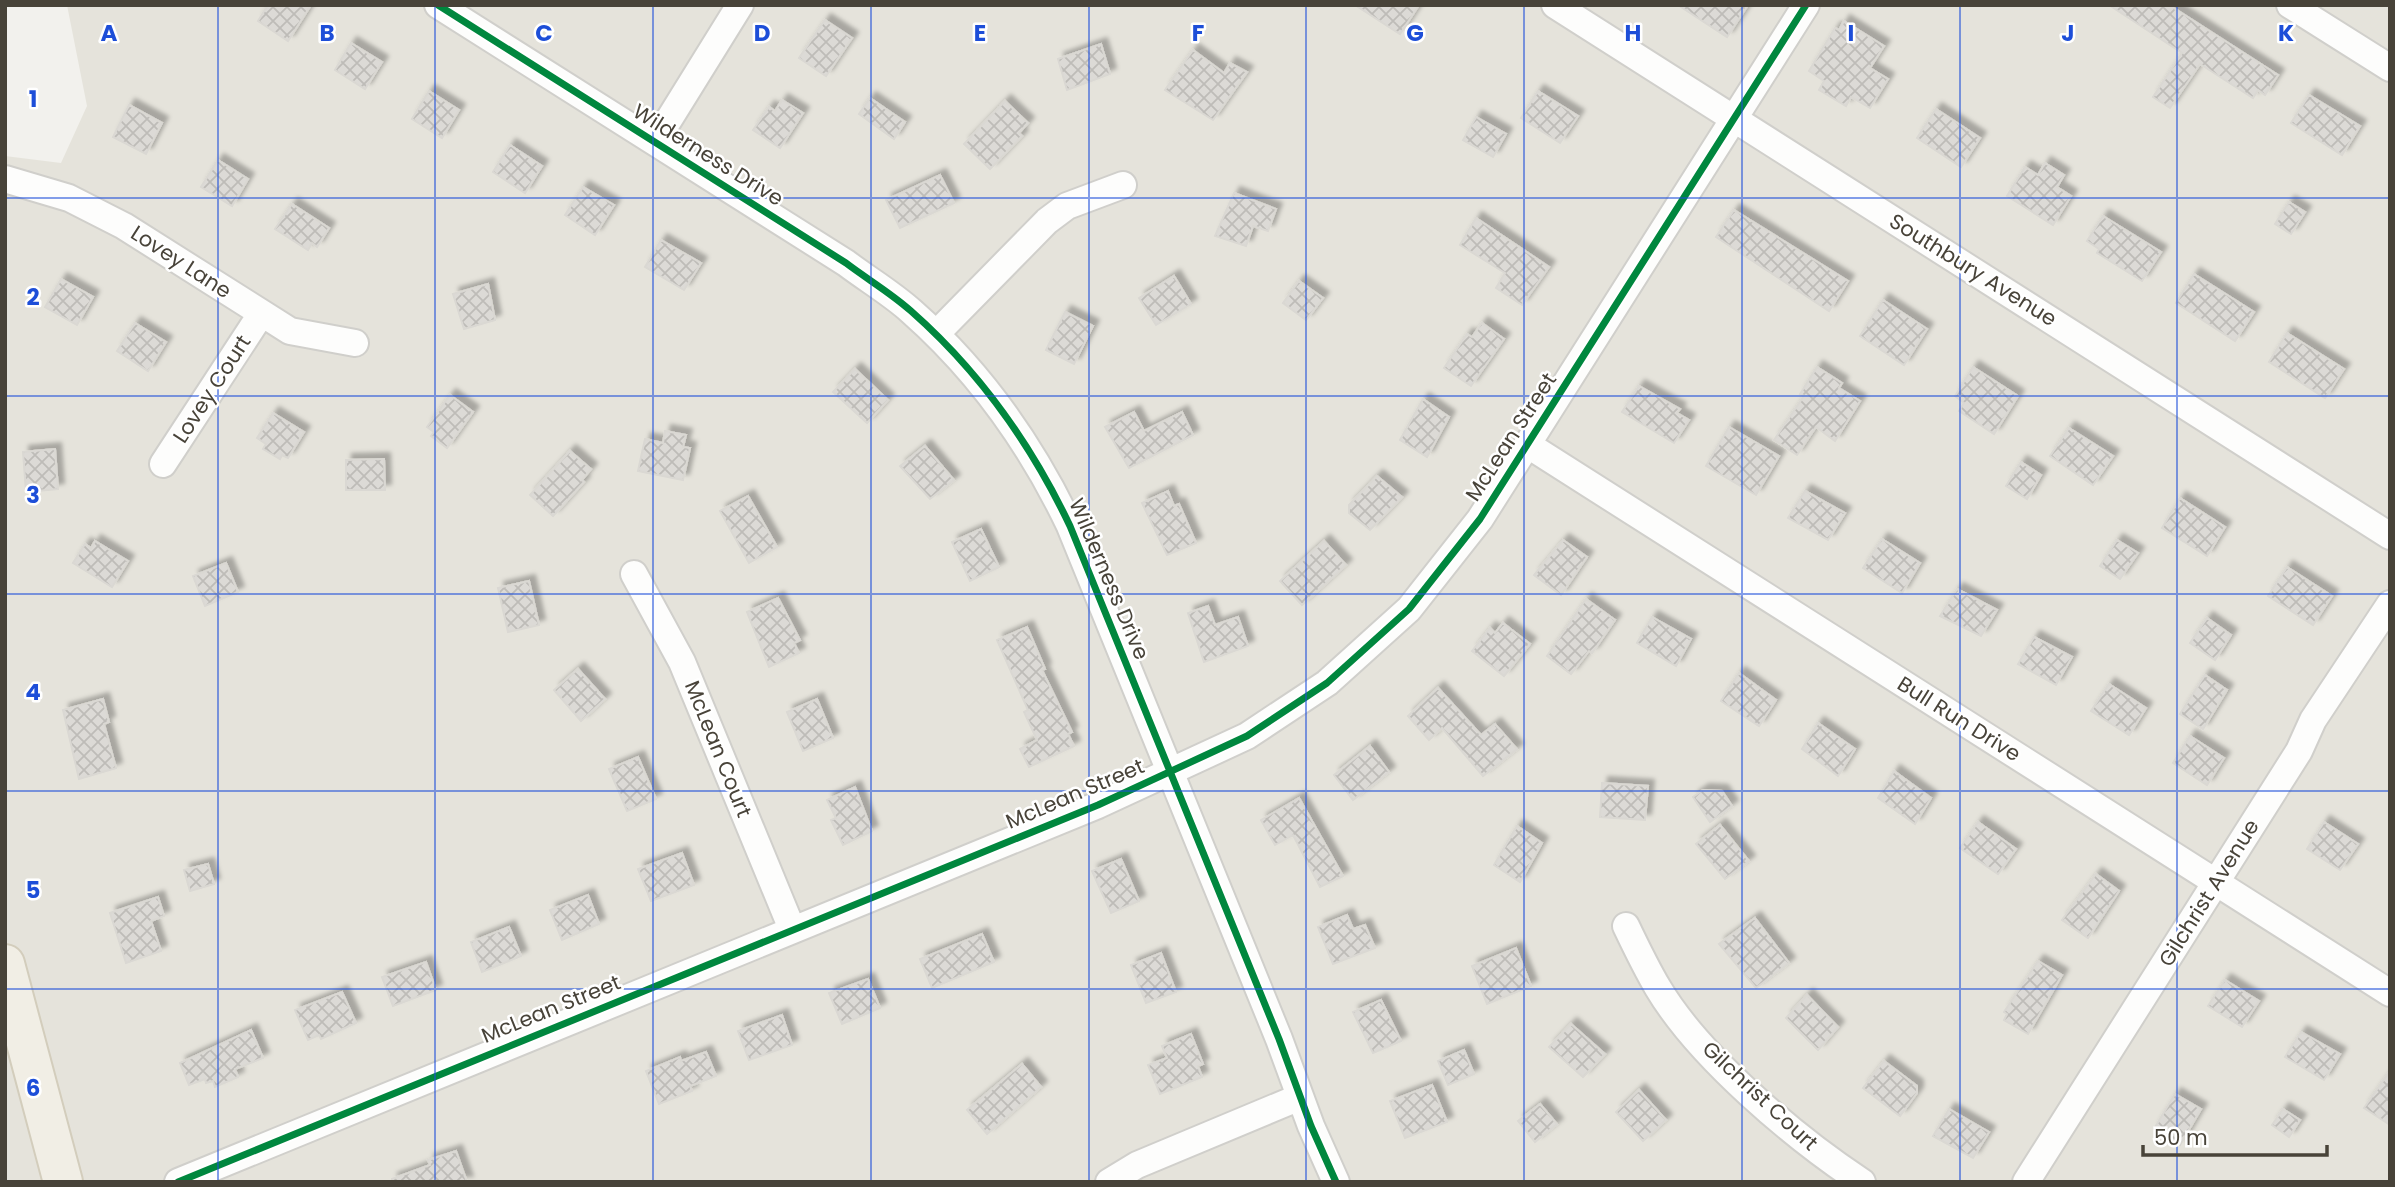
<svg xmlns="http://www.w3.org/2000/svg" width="2395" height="1187" font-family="Poppins,sans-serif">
<defs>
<pattern id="building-cross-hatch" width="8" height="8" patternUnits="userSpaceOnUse" patternTransform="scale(1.75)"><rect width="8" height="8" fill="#dcdad6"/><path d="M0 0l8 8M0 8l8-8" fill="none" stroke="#bebcb8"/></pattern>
<filter id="shadow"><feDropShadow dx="6" dy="-6" stdDeviation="2" flood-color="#0004"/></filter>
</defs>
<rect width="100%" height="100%" fill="#f2f1ed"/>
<path fill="#e5e3db" d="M67,5H2390V1182H5V156L61,163L87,106Z"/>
<path fill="url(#building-cross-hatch)" stroke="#dad8d3" stroke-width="2" filter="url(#shadow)" d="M268,5H311L288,41L258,21Z
M1355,5H1419L1400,34Z
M1678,5H1748L1727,37Z
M2109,5H2169L2278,75L2265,95L2258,90L2253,98L2200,64L2170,108L2153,97L2182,53Z
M825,20L852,38L826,76L799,58Z
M1844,21L1884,46L1870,68L1888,79L1870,108L1851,97L1846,106L1819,90L1824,81L1809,71L1835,28L1839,30Z
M351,43L382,62L365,89L335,70Z
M1101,44L1110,74L1067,90L1058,59Z
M1193,50L1224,73L1230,63L1247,72L1213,120L1165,90Z
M429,91L459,110L442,138L412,119Z
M1538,91L1578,116L1560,143L1521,118Z
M2309,95L2360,126L2342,155L2291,123Z
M870,98L905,122L894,139L859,114Z
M782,100L803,113L780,148L753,130L769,107L775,111Z
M1005,101L1028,123L1019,133L1022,136L990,169L964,144Z
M129,105L162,123L146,154L113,137Z
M1936,109L1980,138L1961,167L1917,138Z
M1476,117L1506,134L1493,157L1463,140Z
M510,145L542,166L525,193L493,172Z
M218,160L248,179L232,206L201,187Z
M2045,163L2064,175L2057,187L2071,196L2053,225L2007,196L2025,167L2038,175Z
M940,175L954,203L900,228L886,200Z
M583,187L614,205L595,235L565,215Z
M1234,193L1276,209L1268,231L1253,226L1246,246L1215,236Z
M2289,202L2305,212L2291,234L2275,224Z
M292,204L329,228L317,247L312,243L308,250L275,229Z
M1734,210L1848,281L1829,311L1716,237Z
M2103,216L2161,252L2142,281L2097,253L2099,249L2087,241Z
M1476,218L1549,267L1522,305L1496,288L1505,273L1460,245Z
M661,240L701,263L684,290L645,267Z
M2194,274L2254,312L2235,341L2176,303Z
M1174,276L1191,304L1156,325L1139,298Z
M61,279L93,297L77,325L45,307Z
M1299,281L1323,298L1306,320L1283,303Z
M488,284L495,320L464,329L453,294Z
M1883,300L1927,329L1904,365L1860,336Z
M1065,312L1093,326L1074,364L1046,350Z
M135,323L166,342L148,371L117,351Z
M1482,323L1504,339L1471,386L1444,368L1467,334L1472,337Z
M2287,333L2344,369L2325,398L2269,362Z
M1817,367L1842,383L1839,388L1860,401L1835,441L1816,427L1797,455L1774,440L1804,396L1800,394Z
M1973,367L2018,396L1994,434L1959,411L1964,403L1955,396Z
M855,369L888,400L867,423L833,392Z
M1639,386L1680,409L1677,413L1689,420L1674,443L1622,412Z
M450,395L473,412L447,448L431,436L434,432L427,427Z
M1423,399L1449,417L1427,457L1400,440Z
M1134,412L1144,431L1182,412L1193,435L1129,468L1105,427Z
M273,413L304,432L288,458L282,455L280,459L263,449L266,444L257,438Z
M1729,427L1779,456L1756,495L1706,466Z
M2069,428L2113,456L2093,485L2050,456Z
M665,431L686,435L683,447L690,448L683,480L638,471L645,439L663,443Z
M925,446L954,480L930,499L900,466Z
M55,449L58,489L26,492L23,452Z
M570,451L591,469L582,480L584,482L553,516L530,495Z
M384,459L385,490H346V460Z
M2021,462L2041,475L2027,499L2006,486Z
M1377,476L1402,497L1370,530L1349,513V505Z
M1168,491L1174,506L1179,504L1196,543L1167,555L1142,503Z
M1805,491L1845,513L1828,540L1788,518Z
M748,496L777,547L749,563L720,511Z
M2180,498L2225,527L2207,556L2162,528Z
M981,529L999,567L970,581L952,542Z
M1882,539L1920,563L1902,593L1863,568Z
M1563,540L1587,557L1561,595L1534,575Z
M2117,540L2138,553L2120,579L2100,566Z
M95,541L128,561L112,587L73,563L85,544L91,548Z
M1324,541L1346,565L1302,605L1280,581Z
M226,563L238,592L205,606L193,576Z
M2287,567L2332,596L2313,625L2268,596Z
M529,581L539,625L508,632L498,588Z
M1957,589L1997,610L1981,636L1940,616Z
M778,598L800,640L794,643L799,653L769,667L747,612Z
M1586,599L1615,620L1592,653L1589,651L1571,674L1547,656Z
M1208,606L1215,625L1238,617L1248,646L1204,662L1188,613Z
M1652,617L1691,639L1676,666L1637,643Z
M2207,618L2231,635L2215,660L2190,643Z
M1503,623L1530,644L1504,676L1472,651L1490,628L1495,633Z
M1027,627L1045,669L1042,670L1072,732L1068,734L1074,746L1029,767L1020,749L1037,740L1024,712L1028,710L997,640Z
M2034,637L2072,657L2056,685L2018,664Z
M578,669L605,699L581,721L554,690Z
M1739,673L1776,700L1759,726L1721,701Z
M2205,675L2227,690L2203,729L2180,714Z
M2109,684L2146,708L2129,735L2091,711Z
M1438,688L1481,735L1495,724L1517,749L1483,776L1442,728L1429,740L1408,716Z
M103,699L109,722L104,724L116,768L79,779L63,710Z
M817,699L833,738L803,751L787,712Z
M1818,723L1855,749L1838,776L1802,749Z
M2190,736L2224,758L2207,785L2173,763Z
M1370,746L1389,772L1353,800L1334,775Z
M638,757L656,799L627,811L609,769Z
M1894,771L1931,798L1915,824L1878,798Z
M1602,783L1648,786L1645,820L1600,817Z
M855,787L872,831L843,845L831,820L836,818L827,800Z
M1703,790L1722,791L1732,806L1710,822L1693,797Z
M1299,798L1343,876L1320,887L1293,835L1275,845L1261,820Z
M1978,822L2016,849L1998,874L1960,848Z
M2324,822L2358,844L2340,870L2307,849Z
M1720,825L1749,861L1725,879L1696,844Z
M1517,826L1542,843L1520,882L1494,865Z
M682,853L694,885L651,901L638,869Z
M1121,859L1139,901L1111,913L1092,871Z
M208,864L214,884L190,891L184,870Z
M2096,874L2119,891L2088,938L2062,920Z
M588,895L599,924L562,940L550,910Z
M158,897L164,916L151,921L161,951L126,963L110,913Z
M1347,915L1353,929L1365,925L1375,948L1333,964L1318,927Z
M1755,918L1789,963L1756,988L1719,944Z
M509,927L521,956L482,972L471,942Z
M982,934L994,962L932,988L920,959Z
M1516,948L1531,986L1487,1004L1472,966Z
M1161,953L1176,992L1146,1003L1131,965Z
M2038,961L2062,975L2028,1034L2004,1020L2007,1014L2004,1012Z
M426,962L436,990L393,1006L382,977Z
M868,979L880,1008L842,1024L829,993Z
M2225,980L2259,1001L2242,1027L2208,1006Z
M342,992L356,1023L321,1039L319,1035L308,1040L295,1010Z
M1807,995L1838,1027L1818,1050L1786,1018Z
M1381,1000L1401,1041L1373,1053L1353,1012Z
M782,1015L792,1045L749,1060L738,1031Z
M1571,1024L1605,1054L1583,1077L1549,1047Z
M251,1030L263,1058L235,1069L238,1077L215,1087L213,1081L206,1083L205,1079L189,1085L180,1063Z
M2301,1032L2340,1054L2324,1080L2285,1057Z
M1191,1034L1203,1064L1198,1066L1202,1077L1160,1094L1148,1065L1167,1058L1162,1046Z
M1464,1050L1474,1074L1448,1085L1438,1061Z
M706,1052L716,1076L690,1086L692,1091L659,1104L646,1071L680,1057L681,1061Z
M1884,1061L1917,1086V1093L1900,1116L1863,1088Z
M1022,1064L1041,1087L987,1134L967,1110Z
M2390,1071V1125L2364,1108Z
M1432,1085L1447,1122L1405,1138L1390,1101Z
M1639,1090L1666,1120L1643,1141L1616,1112Z
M2175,1094L2201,1109L2180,1145L2154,1129Z
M1540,1104L1557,1124L1535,1142L1518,1121Z
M1949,1109L1989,1132L1973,1158L1933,1136Z
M2283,1109L2300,1120L2289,1137L2272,1125Z
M456,1151L467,1182H392V1179L430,1165L428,1160Z"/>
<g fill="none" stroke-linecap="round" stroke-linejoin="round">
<g stroke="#d0cfcb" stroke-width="30">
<path id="street" d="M438,5L846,263C867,279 891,293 911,311C979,371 1031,444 1070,526L1279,1039L1311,1126L1336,1182
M1555,5L2390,536
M2290,5L2390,68
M655,142L740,5
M5,179L69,198L124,226L290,331L355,343
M936,334L1047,221L1067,206L1123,185
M1528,445L2390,993
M163,464L261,314
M634,574L682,662L792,929
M1626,926C1636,947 1646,968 1658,988C1699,1057 1795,1138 1862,1182
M178,1182L1098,805L1247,736L1327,683L1409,609L1480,519L1806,5
M1109,1182L1137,1165L1300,1097
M2026,1182L2299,751L2313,720L2390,604"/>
</g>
<g stroke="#d3cdbc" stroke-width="42">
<path id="primary" d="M5,964L63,1182"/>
</g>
<use href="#street" stroke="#fdfdfc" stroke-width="26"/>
<use href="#primary" stroke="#f1eee5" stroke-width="38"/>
<g stroke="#fff" stroke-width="11">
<path id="cycleway" d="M438,5L846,263C867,279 891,293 911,311C979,371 1031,444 1070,526L1279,1039L1311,1126L1336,1182
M178,1182L1098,805L1247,736L1327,683L1409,609L1480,519L1806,5"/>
</g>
<use href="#cycleway" stroke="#00873e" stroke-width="7"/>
</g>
<path fill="none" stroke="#1d4ed8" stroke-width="2" stroke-opacity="0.55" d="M218,5V1182M435,5V1182M653,5V1182M871,5V1182M1089,5V1182M1306,5V1182M1524,5V1182M1742,5V1182M1960,5V1182M2177,5V1182M5,198H2390M5,396H2390M5,594H2390M5,791H2390M5,989H2390"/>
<g text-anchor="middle" stroke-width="5" stroke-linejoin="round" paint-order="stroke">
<g font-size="21" fill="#484339" stroke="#fff">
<text transform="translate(708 155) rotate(32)" y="7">Wilderness Drive</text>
<text transform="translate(181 262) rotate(33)" y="7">Lovey Lane</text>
<text transform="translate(1973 270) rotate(32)" y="7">Southbury Avenue</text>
<text transform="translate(212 389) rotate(-57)" y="7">Lovey Court</text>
<text transform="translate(1511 437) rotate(-57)" y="7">McLean Street</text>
<text transform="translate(1109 579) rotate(67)" y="7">Wilderness Drive</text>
<text transform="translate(1959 719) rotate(32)" y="7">Bull Run Drive</text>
<text transform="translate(718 749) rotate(68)" y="7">McLean Court</text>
<text transform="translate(1075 794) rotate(-23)" y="7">McLean Street</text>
<text transform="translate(2209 893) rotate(-58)" y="7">Gilchrist Avenue</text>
<text transform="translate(551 1009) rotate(-22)" y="7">McLean Street</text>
<text transform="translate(1760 1096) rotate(43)" y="7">Gilchrist Court</text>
</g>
</g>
<g font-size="23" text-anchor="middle" font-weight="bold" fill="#1d4ed8" stroke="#fff" stroke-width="5" stroke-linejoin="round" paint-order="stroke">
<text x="109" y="41">A</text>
<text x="327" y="41">B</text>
<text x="544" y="41">C</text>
<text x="762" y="41">D</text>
<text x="980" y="41">E</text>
<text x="1198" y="41">F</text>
<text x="1415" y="41">G</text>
<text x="1633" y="41">H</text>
<text x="1851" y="41">I</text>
<text x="2068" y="41">J</text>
<text x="2286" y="41">K</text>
<text x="33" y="107">1</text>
<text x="33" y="305">2</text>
<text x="33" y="503">3</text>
<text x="33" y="700">4</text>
<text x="33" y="898">5</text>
<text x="33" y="1096">6</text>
</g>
<rect width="2395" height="1187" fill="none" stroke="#484339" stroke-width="14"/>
<path d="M2143 1145v10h184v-10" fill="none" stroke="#484339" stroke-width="3.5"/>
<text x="2154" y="1145" font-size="21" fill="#484339" stroke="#ffffff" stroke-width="5" paint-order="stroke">50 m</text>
</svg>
